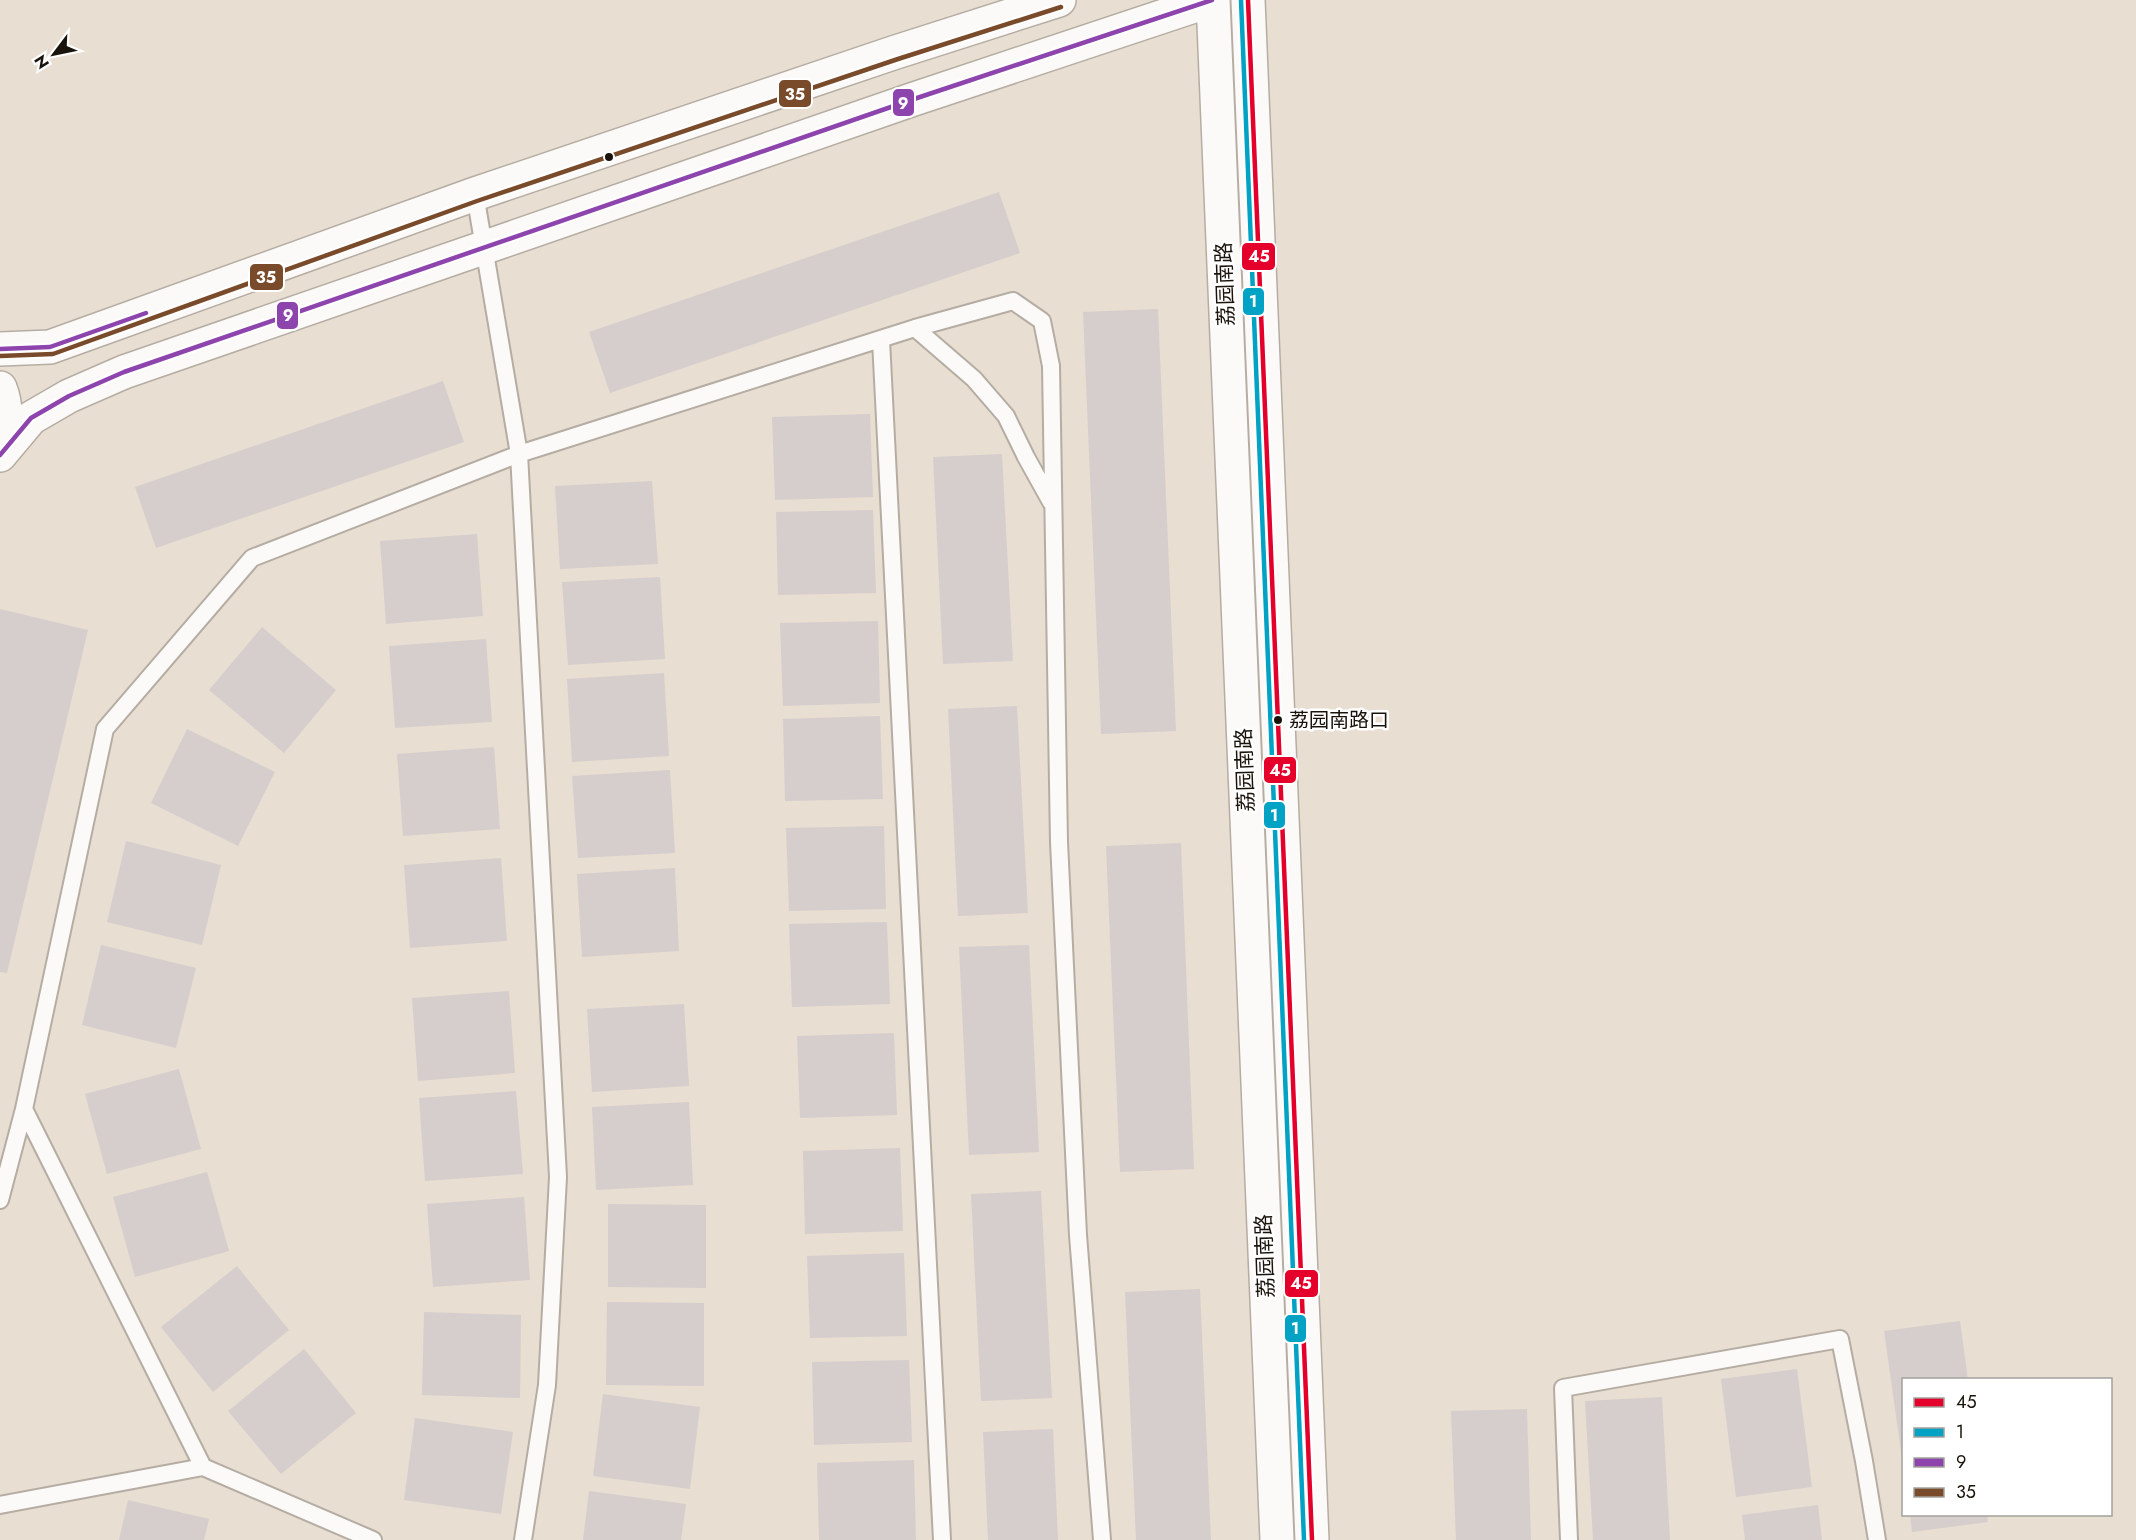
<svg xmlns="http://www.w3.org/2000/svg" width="2136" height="1540" font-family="Jost,'Noto Sans SC',sans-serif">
<rect width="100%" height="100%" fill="#e8ded1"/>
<path fill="#d5cecd" d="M999,192L1020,253L610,393L589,332Z
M1158,309L1176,731L1101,734L1083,312Z
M443,381L464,442L156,548L135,487Z
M870,414L873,497L775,500L772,417Z
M1002,454L1013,661L943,664L933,457Z
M652,481L658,564L560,569L555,486Z
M873,510L876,593L778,595L776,512Z
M477,534L483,616L386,624L380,541Z
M660,577L665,659L568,665L562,582Z
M0,609L88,630L7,973L0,972Z
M878,621L880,703L783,706L780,623Z
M262,627L336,690L284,753L209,690Z
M486,639L492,722L395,728L389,646Z
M664,673L669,756L572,762L567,679Z
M1017,706L1028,913L958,916L948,709Z
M880,716L883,799L785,801L783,719Z
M187,729L275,772L238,846L151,803Z
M494,747L500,829L403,836L397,754Z
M670,770L675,853L578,858L572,776Z
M884,826L886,909L789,911L786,828Z
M126,841L221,865L202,945L107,922Z
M1181,843L1194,1169L1120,1172L1106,846Z
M501,858L507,941L410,948L404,865Z
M675,868L679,951L582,957L577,874Z
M887,922L890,1004L792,1007L789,924Z
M101,945L196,968L176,1048L82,1025Z
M1029,945L1039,1152L969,1155L959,947Z
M509,991L515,1073L418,1081L412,998Z
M684,1004L689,1086L592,1092L587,1009Z
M894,1033L897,1115L800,1118L797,1036Z
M179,1069L201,1149L107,1174L85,1094Z
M516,1091L523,1174L425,1181L419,1098Z
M689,1102L693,1185L596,1190L592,1107Z
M900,1148L903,1231L805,1234L803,1151Z
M207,1172L229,1251L135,1277L113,1197Z
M1041,1191L1052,1398L981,1401L971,1194Z
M524,1197L530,1280L433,1287L427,1204Z
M608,1204L706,1205V1288L608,1287Z
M904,1253L907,1336L810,1338L807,1256Z
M237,1266L289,1330L213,1392L161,1327Z
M1200,1289L1211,1540H1136L1125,1292Z
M607,1302L704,1303V1386L606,1385Z
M424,1312L521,1315L520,1398L422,1395Z
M1960,1321L1968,1380H1904L1902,1458L1884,1331Z
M304,1349L356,1413L281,1474L228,1411Z
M909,1360L912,1442L814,1445L812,1362Z
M1797,1369L1812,1487L1736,1497L1721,1379Z
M603,1394L700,1407L690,1489L593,1476Z
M1662,1397L1670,1540H1593L1585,1401Z
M1527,1409L1531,1540H1456L1451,1411Z
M415,1418L513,1432L501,1514L404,1500Z
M1053,1429L1058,1540H988L983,1432Z
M914,1460L916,1540H819L817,1463Z
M589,1491L686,1504L681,1540H583Z
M128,1500L209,1519L204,1540H119Z
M1818,1505L1822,1540H1745L1742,1515Z
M1910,1514H1987L1988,1522L1912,1532Z"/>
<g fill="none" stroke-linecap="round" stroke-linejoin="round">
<g stroke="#b5ada3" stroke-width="20">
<path id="service" d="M475,194L519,454L558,1177L547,1385L523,1540
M915,328L974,379L1006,416L1026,457L1051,502
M881,340L942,1540
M24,1109L203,1467
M0,1200L24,1109L105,729L252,558L519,454L915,328L1013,301L1042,321L1051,366L1059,842L1078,1235L1102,1540
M0,1505L203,1467L373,1540
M1569,1540L1563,1388L1840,1339L1864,1461L1877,1540"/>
</g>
<g stroke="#b5ada3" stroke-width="36">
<path id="secondary" d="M1213,0L1277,1540
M1248,0L1312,1540
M0,349L50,347L475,194L896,52L1059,0
M0,388C8,408 6,428 0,448
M0,455L31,418L69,396L124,372L914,99L1212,0"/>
</g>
<use href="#service" stroke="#fcfaf8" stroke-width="16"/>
<use href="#secondary" stroke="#fcfaf8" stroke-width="33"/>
<g stroke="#fff" stroke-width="9">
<path id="bus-1" d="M1248,0L1312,1540"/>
</g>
<g stroke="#fff" stroke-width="9">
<path id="bus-2" d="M1241,0L1304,1540"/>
</g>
<g stroke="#fff" stroke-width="9">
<path id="bus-3" d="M0,349L50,347L146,313
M0,455L31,418L69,396L124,372L914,99L1212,0"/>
</g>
<g stroke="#fff" stroke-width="9">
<path id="bus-4" d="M0,356L53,354L477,201L898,59L1061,7"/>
</g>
<use href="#bus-1" stroke="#e4002b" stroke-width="4.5"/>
<use href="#bus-2" stroke="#01a2c4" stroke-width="4.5"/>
<use href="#bus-3" stroke="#8e44ad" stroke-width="4.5"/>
<use href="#bus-4" stroke="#7a4b2a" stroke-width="4.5"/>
</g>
<g fill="#19130b" stroke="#fff" stroke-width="2">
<circle cx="609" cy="157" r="5"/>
<circle cx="1278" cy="720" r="5"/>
</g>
<g text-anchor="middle" stroke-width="5" stroke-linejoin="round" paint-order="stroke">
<g font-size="20" fill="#19130b" stroke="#fff" text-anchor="start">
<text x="1289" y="727">荔园南路口</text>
</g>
<g font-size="21" fill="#19130b" stroke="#fff">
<text transform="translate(1225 284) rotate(-92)" y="7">荔园南路</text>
<text transform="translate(1245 770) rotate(-92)" y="7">荔园南路</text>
<text transform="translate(1265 1256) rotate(-92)" y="7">荔园南路</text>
</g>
</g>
<g stroke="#fff" stroke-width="2">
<rect x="778" y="79" width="34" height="29" rx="6" fill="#7a4b2a"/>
<rect x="892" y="88" width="23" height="29" rx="6" fill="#8e44ad"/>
<rect x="1241" y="242" width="35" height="29" rx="6" fill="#e4002b"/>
<rect x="249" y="263" width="35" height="28" rx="6" fill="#7a4b2a"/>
<rect x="1242" y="287" width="23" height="29" rx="6" fill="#01a2c4"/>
<rect x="276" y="301" width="23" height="29" rx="6" fill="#8e44ad"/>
<rect x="1263" y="756" width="34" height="28" rx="6" fill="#e4002b"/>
<rect x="1263" y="801" width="23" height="28" rx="6" fill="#01a2c4"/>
<rect x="1284" y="1269" width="35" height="29" rx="6" fill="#e4002b"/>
<rect x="1284" y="1314" width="23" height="29" rx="6" fill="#01a2c4"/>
</g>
<g font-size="16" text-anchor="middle" font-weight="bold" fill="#fff">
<text x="795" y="100">35</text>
<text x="903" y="109">9</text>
<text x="1259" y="262">45</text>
<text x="266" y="283">35</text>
<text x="1253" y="307">1</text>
<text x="288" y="321">9</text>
<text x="1280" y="776">45</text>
<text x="1274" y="821">1</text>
<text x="1301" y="1289">45</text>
<text x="1295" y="1334">1</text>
</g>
<rect x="1902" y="1378" width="210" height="138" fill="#ffffff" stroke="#a3a19d" stroke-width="1.5"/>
<rect x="1914" y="1398" width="30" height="9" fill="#e4002b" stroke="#a3a19d" stroke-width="1.5"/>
<text x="1956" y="1408" font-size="18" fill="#19130b">45</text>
<rect x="1914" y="1428" width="30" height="9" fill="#01a2c4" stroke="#a3a19d" stroke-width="1.5"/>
<text x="1956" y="1438" font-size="18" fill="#19130b">1</text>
<rect x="1914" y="1458" width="30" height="9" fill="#8e44ad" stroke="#a3a19d" stroke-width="1.5"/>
<text x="1956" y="1468" font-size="18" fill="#19130b">9</text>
<rect x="1914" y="1488" width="30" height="9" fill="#7a4b2a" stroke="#a3a19d" stroke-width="1.5"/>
<text x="1956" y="1498" font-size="18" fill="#19130b">35</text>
<g transform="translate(54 54) rotate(238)" stroke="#ffffff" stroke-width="4.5" paint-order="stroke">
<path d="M0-4.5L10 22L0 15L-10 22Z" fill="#19130b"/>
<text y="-9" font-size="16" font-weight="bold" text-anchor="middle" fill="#19130b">N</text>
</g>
</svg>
